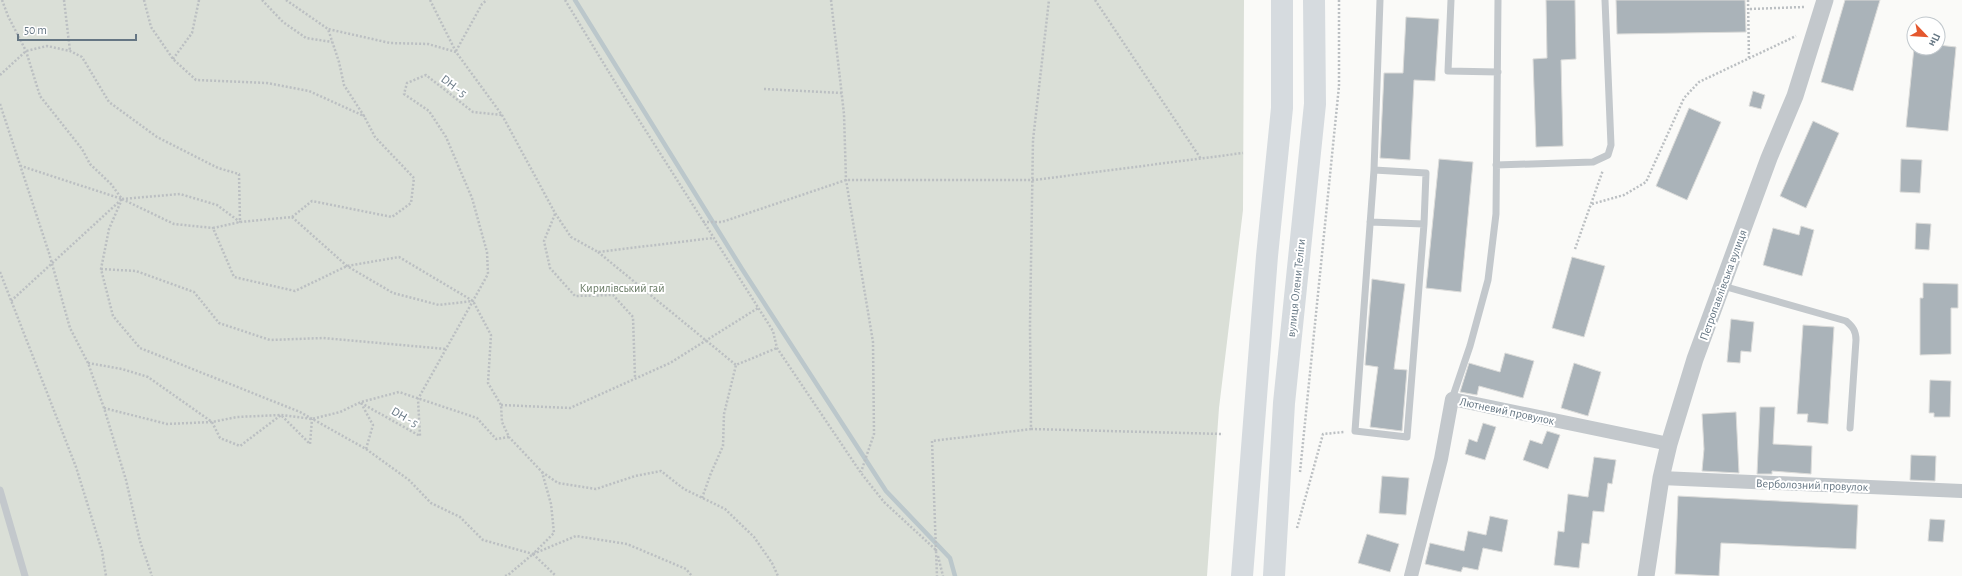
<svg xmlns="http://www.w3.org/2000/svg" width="1962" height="576" font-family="'Alegreya Sans',sans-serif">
<rect width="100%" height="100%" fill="#fafaf8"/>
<path fill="#dadfd7" d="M0,0H1244L1243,210L1219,408L1207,576H0Z"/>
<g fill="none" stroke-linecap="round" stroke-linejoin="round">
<path stroke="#bbc7cb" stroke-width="4.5" d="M575,0L742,269L886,491L950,558L955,576"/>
</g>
<path fill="#aab3b9" stroke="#dcdcda" d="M1546,0H1575L1576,59L1561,60L1563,146L1536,147L1533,59L1547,58Z
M1616,0H1745L1746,32L1617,34Z
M1845,0H1880L1853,91L1821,82Z
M1406,17L1439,19L1435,81L1414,80L1410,160L1380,158L1384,73H1403Z
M1938,45L1956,47L1948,131L1906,127L1914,48H1938Z
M1753,91L1765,95L1761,109L1749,106Z
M1689,108L1721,122L1687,200L1656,186Z
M1813,121L1839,133L1806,208L1780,196Z
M1439,159L1473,162L1461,292L1426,288Z
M1901,159L1922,160L1920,193L1900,192Z
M1916,223L1931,224L1929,250L1915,249Z
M1801,226L1814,230L1802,276L1763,265L1773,228L1799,235Z
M1572,257L1605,266L1584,337L1552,328Z
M1372,279L1405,284L1394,369L1407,370L1402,431L1370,427L1378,367L1365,365Z
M1923,283L1958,284V308H1951V354L1920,355V298H1923Z
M1731,319L1754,322L1751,352L1741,351L1740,363L1727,362Z
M1803,325L1834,327L1828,424L1807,422L1808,414H1797Z
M1505,353L1534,361L1523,398L1479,386L1477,395L1460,392L1469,363L1500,372Z
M1574,363L1601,372L1588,416L1561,408Z
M1930,380L1951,381L1950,417H1934V413H1929Z
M1760,407H1775L1773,444L1812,446L1811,474L1772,471V474H1757Z
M1736,412L1739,473L1702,471L1704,449L1702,414Z
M1483,423L1496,427L1485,460L1465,454L1469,439L1477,442Z
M1547,431L1560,435L1548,469L1523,460L1530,440L1542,444Z
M1911,455L1936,456L1935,481L1910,480Z
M1594,457L1616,460L1612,484L1608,483L1604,512L1593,511L1589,544L1582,543L1579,568L1554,565L1558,531L1564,532L1568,494L1588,497Z
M1382,476L1409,478L1406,515L1379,513Z
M1678,496L1858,505L1856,549L1721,543L1719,576L1675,574Z
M1490,516L1508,520L1502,552L1483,548L1478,570L1463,567L1461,572L1425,564L1430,543L1464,551L1468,531L1486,535Z
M1930,519L1945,520L1943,542L1928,541Z
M1367,534L1399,544L1390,572L1358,563Z"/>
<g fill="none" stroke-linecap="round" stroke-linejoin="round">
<path stroke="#bbbfc2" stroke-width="2.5" stroke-dasharray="2 2" stroke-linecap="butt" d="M2,0L8,16L26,51L40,96L82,149L90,164L111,184L122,199L174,224L213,228
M64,0L70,51
M144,0L151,27L173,59L196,80L267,83L309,91L364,116L344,85L339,62L328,29L390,43L428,44L456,52
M262,0L283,22L306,38L332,42
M286,0L328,29
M430,0L456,52L502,115L555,213L571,237L598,252L713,238
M565,0L618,87L773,331L777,348L861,473L884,502L936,550L937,576
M831,0L844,114L846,180L873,342L874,434L861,472
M1095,0L1201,159
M1748,0L1749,59
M1750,9L1804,7
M456,51L482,4L487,0
M173,59L192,33L199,0
M0,75L26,51L47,46L70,51L82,57L109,102L157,137L218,168L239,174L240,222
M764,89L842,93
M0,104L49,253L70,328L88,363L104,408L126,480L140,541L152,576
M122,199L109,229L101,269L113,316L140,348L300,412L366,449L409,480L431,503L460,517L483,540L533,554L554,533L551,504L542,472L509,437
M122,199L180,194L217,205L240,222
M1592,204L1624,195L1646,182L1684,98L1699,82L1796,36
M555,214L544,241L550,268L575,296L613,295L633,317L635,377
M292,217L347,266L393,293L439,305L472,301
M703,222H722L846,180H1034L1243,153
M1575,249L1603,170
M598,252L736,365
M101,269L136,271L194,292L219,323L270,340L323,338L446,349
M0,272L76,467L102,551L106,576
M11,301L122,199L21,166
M88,363L122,369L148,377L212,422L220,438L240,446L281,415L310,444L312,419
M361,403L420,436L418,399L488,274L487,252L472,198L446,137L429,111L404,94L407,83L426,75L473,112L502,115
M361,403L373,425L366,449
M501,405L570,408L670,363L758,308
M104,408L167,424L212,422L237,417L281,415L312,419L340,412L361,402L399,392L477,418L496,439L509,437L502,422L501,405L488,383L491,335L473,301L399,257L347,266L295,291L234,277L213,228L240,222L292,217L312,201L392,217L411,203L414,178L375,137L364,116
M1031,429L1223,434
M542,472L558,483L596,489L635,476L661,471L684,489L725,509L754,537L772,563L778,576
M1300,472L1339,86V0
M702,498L711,473L723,446L724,414L736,365L777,348
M1297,528L1323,434L1344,432
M936,551L932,441L1031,429L1030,325L1033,140L1049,0
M533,554L556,576
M938,556L943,576
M505,576L508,575L533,554L576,536L627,544L686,569L692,576"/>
<path stroke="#c3c8cc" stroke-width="7" d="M1451,0L1448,71L1498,72
M1496,165L1593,162L1608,155L1611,145L1605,0
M1374,170L1426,173L1424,224
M1370,222L1424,224L1407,437L1355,431L1374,170L1380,0
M1723,286L1846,321C1853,327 1856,331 1856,340L1850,428
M1452,399L1470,346L1488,280L1496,214L1498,0
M0,490L25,576"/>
<path stroke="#c3c8cc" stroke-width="14" d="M1661,478L1962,491
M1411,576L1441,459L1452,399L1669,444"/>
<path stroke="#c3c8cc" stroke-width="17" d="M1646,576L1661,478L1669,444L1695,359L1769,158L1795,96L1825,0"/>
<path stroke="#d6dbdf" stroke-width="22" d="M1242,576L1267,256L1282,108V0
M1274,576L1284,403L1315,104L1314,0"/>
</g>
<g text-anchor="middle" stroke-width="4" stroke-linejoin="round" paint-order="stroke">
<g font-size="12" fill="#657683" stroke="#fff">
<text transform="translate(454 86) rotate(37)" y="4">DH - 5</text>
<text transform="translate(1723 285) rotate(-70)" y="4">Петропавлівська вулиця</text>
<text transform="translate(1296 288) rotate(-84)" y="4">вулиця Олени Теліги</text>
<text transform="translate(1507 411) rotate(12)" y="4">Лютневий провулок</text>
<text transform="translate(405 417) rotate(30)" y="4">DH - 5</text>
<text transform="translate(1812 485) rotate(2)" y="4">Верболозний провулок</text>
</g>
<g font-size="12" fill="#687a64" stroke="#fff">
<text x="622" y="292">Кирилівський гай</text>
</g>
</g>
<g transform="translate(1926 36) rotate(115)"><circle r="19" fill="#ffffff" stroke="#c1c8cd"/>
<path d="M0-3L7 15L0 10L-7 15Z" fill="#e4572e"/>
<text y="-6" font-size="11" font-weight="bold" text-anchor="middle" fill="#657683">Пн</text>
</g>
<path d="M18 34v6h118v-6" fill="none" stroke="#657683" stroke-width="2"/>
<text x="24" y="34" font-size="12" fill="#657683" stroke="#ffffff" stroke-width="3" paint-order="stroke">50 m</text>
</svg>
